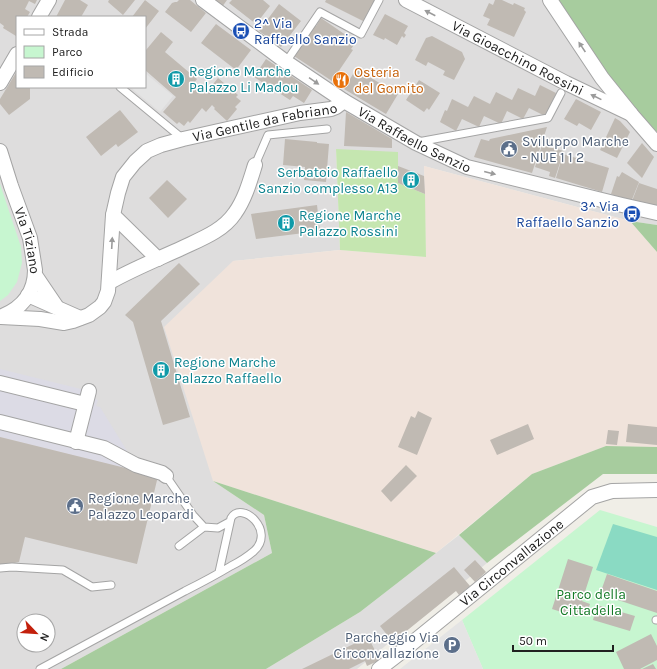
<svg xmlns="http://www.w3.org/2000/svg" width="657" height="669" font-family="Karla,sans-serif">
<rect width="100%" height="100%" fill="#f0eee7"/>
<path fill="#dedddd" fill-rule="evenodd" d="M0,0H558L643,117L657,132V225L630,221L424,166L425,194L398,183L336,149L340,250L233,261L213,481L264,515L272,553L61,669H0ZM17,17H145V87H17ZM24,621H48V645H24Z
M459,535L487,563L357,669H266L360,612Z"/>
<path fill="#f0e3db" d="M424,166L630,221L657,252V447L606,446L532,474L436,553L213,481L164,327L233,261L340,250L426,257Z"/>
<path fill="#c5e6b0" d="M336,149L398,152V183L425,194L426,257L340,250Z"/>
<path fill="#a7cc9e" d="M558,0H657V132L643,117L605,71Z
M630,221L657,225V252Z
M606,446L657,447V474H603L487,563L459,535L532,474Z
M213,481L436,553L360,612L266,669H61L272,553L264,515Z"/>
<path fill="#c7f6d0" d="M0,184L21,247L22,263L17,282L8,295L0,301Z
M600,510L657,527V669H483L462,620Z"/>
<path fill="#8adac3" d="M613,524L657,537V590L596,570Z"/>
<path fill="#e4e4e4" d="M145,73L173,96L160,112L130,87H145Z
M462,620L483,669H400Z"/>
<path fill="#dcdbe5" d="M0,369L93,392L92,398L98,400L96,406L100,407L140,472L0,437Z"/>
<path fill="#c0bab3" d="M0,0H37L35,4L29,1L25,9L30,12L27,17H17V34L16,36L3,28L4,26L0,23Z
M65,0H80L88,5L81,17H56Z
M109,0H135L123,15L108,2Z
M145,0L159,11L145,29V17H132Z
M179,0H190L206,13L191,32L165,12L172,3L175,2H177Z
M213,0H227L222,7Z
M232,0H263L270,6L256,24L229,3Z
M326,0H376L365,22L325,2Z
M495,0H502L513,5L514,3L525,8L524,10L526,12L514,37L487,25L490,19L483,16L489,3L493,5Z
M279,4L301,21L281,47L259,31Z
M385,14L408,26L404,33L406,35L404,38L402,36L397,45L385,38L384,40L373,35Z
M321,18L356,42L351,49L353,50L332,81L294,56L315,25L316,26Z
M216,24L251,50L236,70L201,43Z
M161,32L173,42L165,52L197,79L194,83L206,93L218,78L238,95L236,97L241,101L235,107L237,109L227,121L214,109L215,108L212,105L206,112L202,108L190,123L188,121L184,126L179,122L177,124L163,112L176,97L145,70V49L146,50Z
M432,36L462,52L465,59L454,80L443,75L445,71L428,62L426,66L415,60L426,38Z
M266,59L312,90L304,103L293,96L290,100L254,77Z
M356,69L398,94L386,114L344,89Z
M17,71V87H30V99L9,115L0,104V99Z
M419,80L440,93L429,110L427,108L424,112L406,100Z
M540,85L556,93L545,116L529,108L523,119L507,111L501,124L484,116L479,127L462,119L456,131L440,122L445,110L447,111L452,99L468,107L474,96L490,104L496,92L512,100L518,88L535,96Z
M576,99L601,112L591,130L579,123L577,126L564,119Z
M120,110L138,132L118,147L116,144L101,156L86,137Z
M346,112L392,139V148L344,146Z
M615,118L620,121L630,132L617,158L600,150Z
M547,127L532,173L474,157L481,139L489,141L490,139Z
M285,139L317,142V143L329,144L326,182L304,180L305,167L283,165Z
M642,143L654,157L642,178L627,163Z
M542,145L564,151L555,178L549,176L550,172L535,167Z
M563,154L609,168L602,192L556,178Z
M398,166L424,176L425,194L398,183Z
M622,172L639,182L631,202L611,194L617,176L619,177Z
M167,180L187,199L168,218L149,198Z
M639,183L657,189V209L632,201Z
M317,205L320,231L256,239L251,214Z
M179,263L200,284L161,321L190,417L163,425L133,322L125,315Z
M418,411L432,418L417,455L398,447L411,416L415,418Z
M528,424L534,439L497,455L490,440Z
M628,424L657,427V445L626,442Z
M608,430L619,431L617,445L606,444Z
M0,437L158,476L137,564L25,537L19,562L0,566Z
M406,465L417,476L391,502L381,491Z
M568,559L593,567L582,601L590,604L586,616L578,614L577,617L552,609Z
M475,560L486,572L475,582L464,570Z
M454,567L470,586L459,595L456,591L404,633L407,637L396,646L380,626Z
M607,574L657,591V613L600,594Z
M597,605L635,616L630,631L593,620Z
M651,634L657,646V660L640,669H624L616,652Z
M368,637L380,660L367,666L365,661L349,669H302Z
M653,664L656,669H642Z"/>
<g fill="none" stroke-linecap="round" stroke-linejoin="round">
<g stroke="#a4a4a4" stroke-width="9">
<path id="lane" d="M286,62L320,12L361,34L379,0
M120,87L183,139
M418,142L548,118L561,93
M255,165L268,135L327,129
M166,476L193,515L204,527
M179,546L204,527L218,528L229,522
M0,568L12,567L63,570L92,587L111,585
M656,620H657
M40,669C88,643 137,617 185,591C201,583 216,575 231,566C239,562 247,557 254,551C276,531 242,500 231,518L219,572"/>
</g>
<g stroke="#a4a4a4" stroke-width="16">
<g id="street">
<path id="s1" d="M203,0L286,62L344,101L416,143L467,167L622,205L657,213"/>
<path id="s2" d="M406,0L566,83L631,114"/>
<path d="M550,0L602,78L631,114L657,144"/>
<path d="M39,17L49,0"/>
<path d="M0,83L17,54"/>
<path id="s3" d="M0,151L11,186L30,238L35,270C35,293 21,309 0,317"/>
<path d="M113,215L158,259"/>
<path d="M35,275L56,306"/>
<path d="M110,282C133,269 158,259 182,248C201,239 223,231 235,213C245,199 250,181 255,165"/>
<path d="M28,295L80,318"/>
<path id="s4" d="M1,317L40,319L64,323L73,321L89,315L100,307L104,302L108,291L113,215L118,193L123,177L135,162L147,151L161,145L183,139L300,113L331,109L336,107L344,101"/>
<path d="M0,383L85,404"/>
<path d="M0,422L104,448L136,465L162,473L166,476"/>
<path d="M76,442L89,391"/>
<path id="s5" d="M379,669L400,653L592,497L612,491L657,490"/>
</g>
</g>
<use href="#lane" stroke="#fff" stroke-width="7"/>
<use href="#street" stroke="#fff" stroke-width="14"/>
</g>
<defs><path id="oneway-solid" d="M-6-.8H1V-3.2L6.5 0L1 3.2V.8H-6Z"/></defs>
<g fill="#9b9b9b">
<use href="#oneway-solid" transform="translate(430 13) rotate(-153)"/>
<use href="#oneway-solid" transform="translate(582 47) rotate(-124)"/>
<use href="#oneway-solid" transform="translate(314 81) rotate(34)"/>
<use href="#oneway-solid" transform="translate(596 97) rotate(-154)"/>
<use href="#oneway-solid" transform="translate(490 173) rotate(14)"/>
<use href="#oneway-solid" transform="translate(112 243) rotate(-87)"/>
</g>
<defs>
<g id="bus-disc" transform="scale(0.9)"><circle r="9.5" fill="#1a4fb4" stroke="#fff"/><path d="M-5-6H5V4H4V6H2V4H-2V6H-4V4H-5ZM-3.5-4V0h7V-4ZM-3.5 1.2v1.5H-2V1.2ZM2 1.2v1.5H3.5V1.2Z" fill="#fff"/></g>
<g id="building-disc" transform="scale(0.9)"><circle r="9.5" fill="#0f9aa8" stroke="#fff"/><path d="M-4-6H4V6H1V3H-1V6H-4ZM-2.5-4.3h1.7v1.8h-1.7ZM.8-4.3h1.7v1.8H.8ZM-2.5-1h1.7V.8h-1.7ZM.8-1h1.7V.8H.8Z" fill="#fff"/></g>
<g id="restaurant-disc" transform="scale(0.9)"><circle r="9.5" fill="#e8710a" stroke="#fff"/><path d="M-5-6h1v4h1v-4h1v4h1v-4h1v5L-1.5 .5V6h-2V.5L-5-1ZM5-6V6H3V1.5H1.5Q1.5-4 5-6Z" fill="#fff"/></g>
<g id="civic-disc" transform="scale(0.9)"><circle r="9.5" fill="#5c6f8a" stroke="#fff"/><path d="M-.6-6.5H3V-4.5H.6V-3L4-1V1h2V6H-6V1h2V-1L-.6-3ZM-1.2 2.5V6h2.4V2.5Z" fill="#fff"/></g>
<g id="parking-disc" transform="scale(0.9)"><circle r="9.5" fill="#5c6f8a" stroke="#fff"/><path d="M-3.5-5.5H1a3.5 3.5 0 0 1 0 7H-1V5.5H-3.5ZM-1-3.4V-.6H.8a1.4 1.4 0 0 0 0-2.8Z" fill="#fff"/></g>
</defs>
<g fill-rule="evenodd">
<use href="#bus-disc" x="241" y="31"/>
<use href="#building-disc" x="176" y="79"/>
<use href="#restaurant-disc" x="341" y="80"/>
<use href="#civic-disc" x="509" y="149"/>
<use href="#building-disc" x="411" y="180"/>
<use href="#bus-disc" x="632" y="214"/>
<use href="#building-disc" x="286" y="223"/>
<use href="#building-disc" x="161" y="370"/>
<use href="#civic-disc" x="75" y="506"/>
<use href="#parking-disc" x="452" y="645"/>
</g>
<g text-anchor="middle" stroke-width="3" stroke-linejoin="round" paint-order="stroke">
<g font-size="14" fill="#164399" stroke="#fff" text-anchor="start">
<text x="254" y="28">2^ Via<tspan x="254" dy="16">Raffaello Sanzio</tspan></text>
<text x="619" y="211" text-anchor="end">3^ Via<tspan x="619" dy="16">Raffaello Sanzio</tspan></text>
</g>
<g font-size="14" fill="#202020" stroke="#fff">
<text dy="5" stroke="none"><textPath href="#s2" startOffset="126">Via Gioacchino Rossini</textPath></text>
<text dy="5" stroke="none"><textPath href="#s4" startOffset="394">Via Gentile da Fabriano</textPath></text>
<text dy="5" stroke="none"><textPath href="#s1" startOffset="254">Via Raffaello Sanzio</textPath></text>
<text dy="5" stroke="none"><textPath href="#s3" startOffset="94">Via Tiziano</textPath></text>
<text dy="5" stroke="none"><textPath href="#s5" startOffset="170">Via Circonvallazione</textPath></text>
</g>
<g font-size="14" fill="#0d838f" stroke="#fff" text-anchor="start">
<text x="189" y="76">Regione Marche<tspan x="189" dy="16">Palazzo Li Madou</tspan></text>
<text x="398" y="177" text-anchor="end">Serbatoio Raffaello<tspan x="398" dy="16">Sanzio complesso A13</tspan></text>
<text x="299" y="220">Regione Marche<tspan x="299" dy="16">Palazzo Rossini</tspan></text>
<text x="174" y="367">Regione Marche<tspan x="174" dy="16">Palazzo Raffaello</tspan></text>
</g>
<g font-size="14" fill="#c56008" stroke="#fff" text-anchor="start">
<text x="354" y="77">Osteria<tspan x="354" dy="16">del Gomito</tspan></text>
</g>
<g font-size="14" fill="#4e5e75" stroke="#fff" text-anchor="start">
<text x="522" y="146">Sviluppo Marche<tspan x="522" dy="16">- NUE 1 1 2</tspan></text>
<text x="88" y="503">Regione Marche<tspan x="88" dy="16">Palazzo Leopardi</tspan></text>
<text x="439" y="642" text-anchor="end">Parcheggio Via<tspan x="439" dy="16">Circonvallazione</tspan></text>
</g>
<g font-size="14" fill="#137926" stroke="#fff">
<text x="591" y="599">Parco della<tspan x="591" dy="16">Cittadella</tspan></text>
</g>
</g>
<rect x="16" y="16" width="130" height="72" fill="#ffffff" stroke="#a6a6a6"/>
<rect x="24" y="29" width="20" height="6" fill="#ffffff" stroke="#a6a6a6"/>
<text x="52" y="36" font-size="12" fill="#202020">Strada</text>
<rect x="24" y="46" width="20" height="12" fill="#c7f6d0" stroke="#a6a6a6"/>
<text x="52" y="56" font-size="12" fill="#202020">Parco</text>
<rect x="24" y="66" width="20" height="12" fill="#c0bab3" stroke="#a6a6a6"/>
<text x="52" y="76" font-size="12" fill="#202020">Edificio</text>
<g transform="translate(36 633) rotate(115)"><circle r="19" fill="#ffffff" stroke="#a6a6a6"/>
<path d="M0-3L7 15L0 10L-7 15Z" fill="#c3200c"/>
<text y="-6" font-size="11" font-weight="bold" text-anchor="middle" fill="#202020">N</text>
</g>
<path d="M513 645v6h100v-6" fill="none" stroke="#202020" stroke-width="2"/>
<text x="519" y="645" font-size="12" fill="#202020" stroke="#ffffff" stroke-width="3" paint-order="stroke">50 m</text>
</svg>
